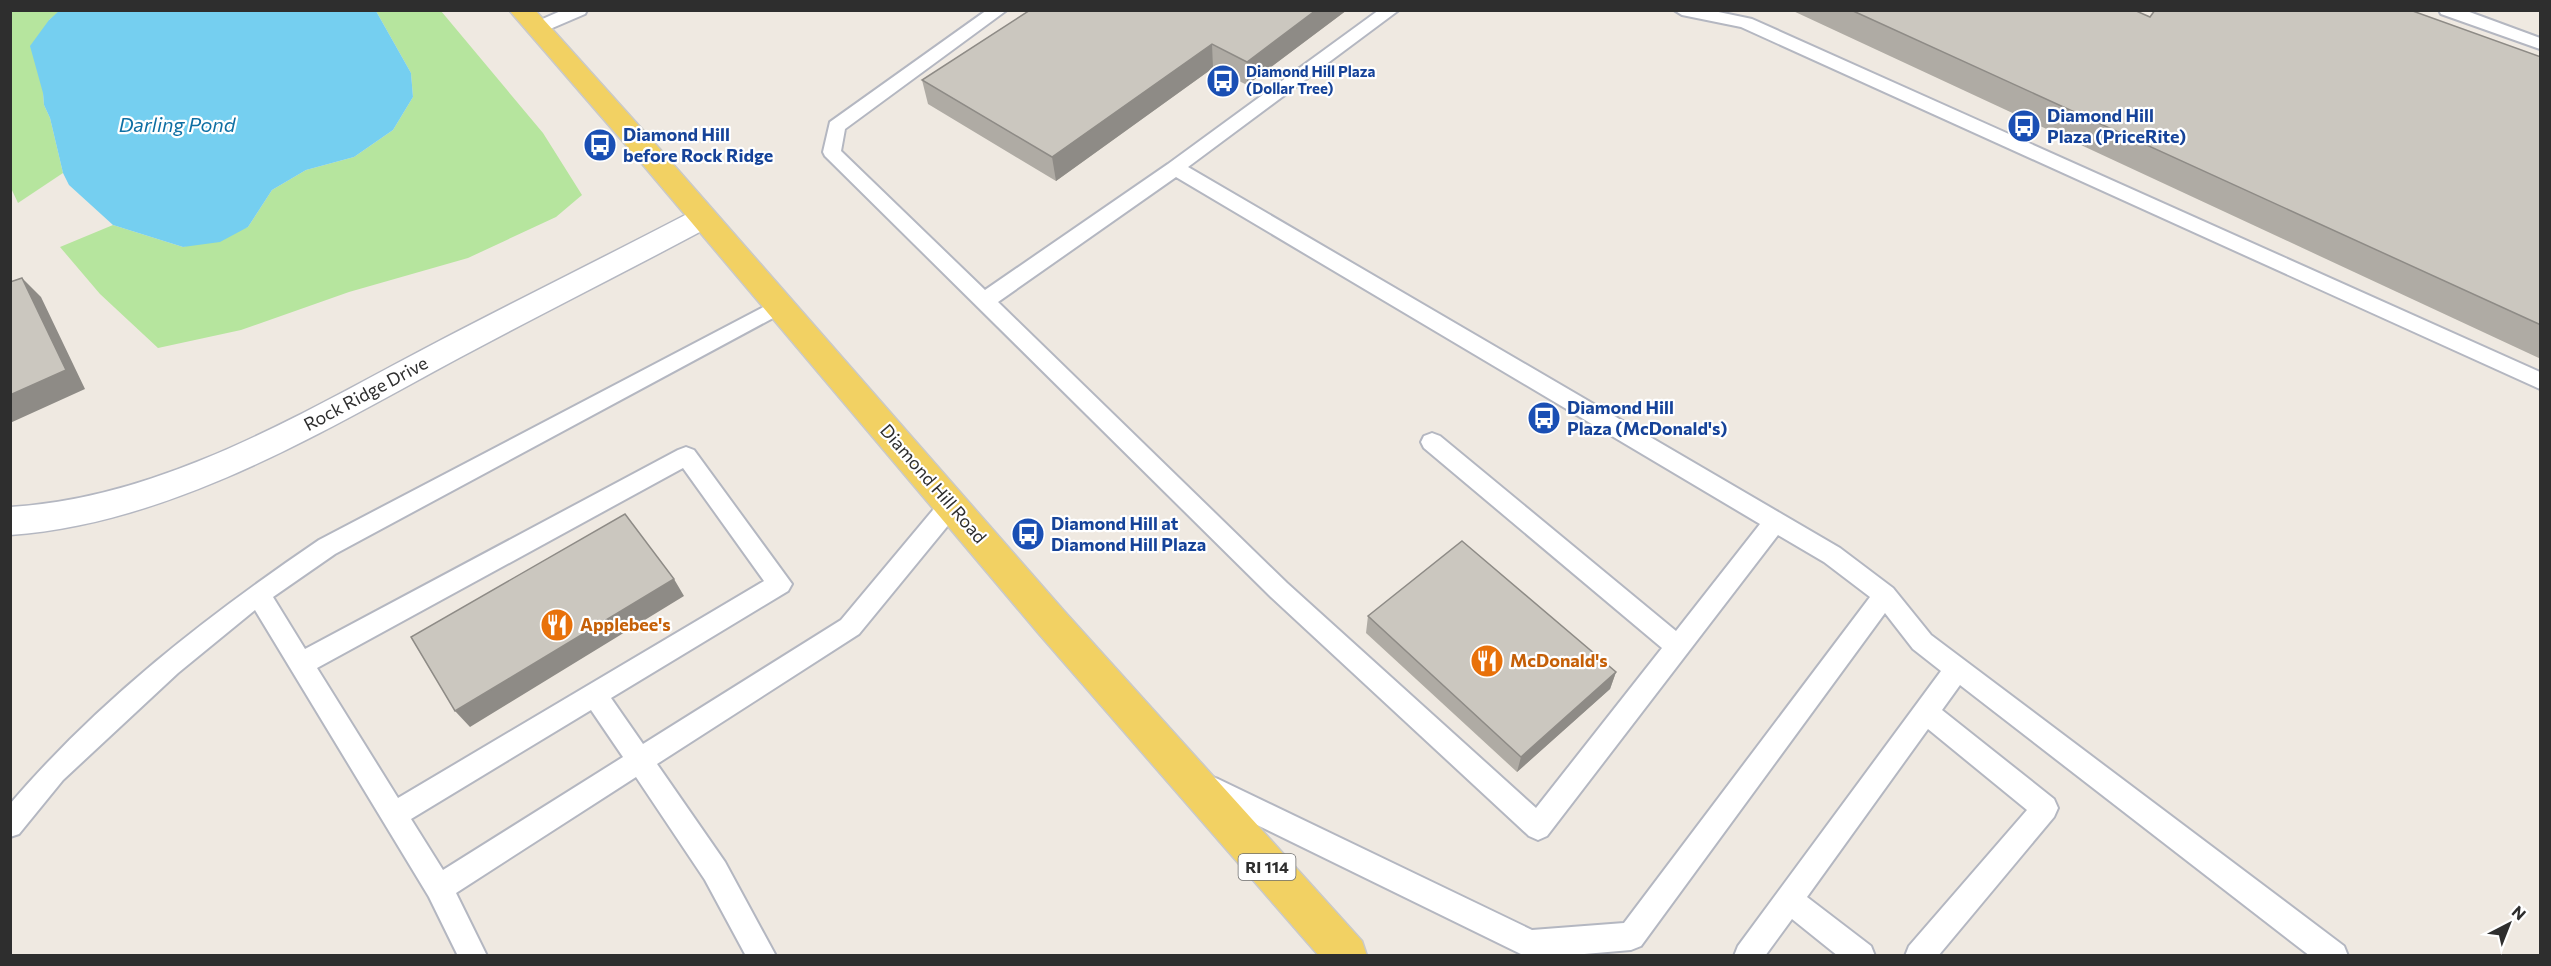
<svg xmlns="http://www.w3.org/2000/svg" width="2551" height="966" font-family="Commissioner,sans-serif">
<rect width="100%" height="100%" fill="#efe9e1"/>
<path fill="#b6e59e" d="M10,11H60L49,20L43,93L44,105L50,118L63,173L18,203L10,186Z
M376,11H441L543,133L582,195L556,217L468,258L349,292L241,330L158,348L100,294L60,247L113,225L183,247L248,227L272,190L306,170L354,157L393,130L413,97L411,73Z"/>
<path fill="#75cff0" d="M60,10L376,11L411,73L413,97L393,130L354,157L306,170L272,190L248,227L220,242L183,247L113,225L69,185L63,173L50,118L44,105L43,93L30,46L49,20Z"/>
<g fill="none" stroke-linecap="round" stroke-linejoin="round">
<g stroke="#b4b7c1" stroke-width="4">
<path id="service" d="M563,10H587L585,14L543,32H531L528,28L531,24Z
M987,10H1007L845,129L841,151L985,290L1168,164L1379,10H1399L1188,167L1840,548L1893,588L1931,635L2344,946L2348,956H2310L1960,685L1942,710L2054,799L2058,808L2054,817L1938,956H1905L1909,946L2027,810L1928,729L1807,897L1871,946L1875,956H1838L1792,919L1765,956H1734L1738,946L1941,671L1913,649L1885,613L1641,946L1631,950L1561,956H1525L1200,797L1196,788L1200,779L1209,776L1218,779L1532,930L1624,923L1870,597L1824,562L1778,535L1547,836L1538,840L1529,836L1271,597L825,156L823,152L830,122ZM1176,177L1760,524L1676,631L1440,436L1432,433L1424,436L1421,442L1424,448L1662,648L1536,808L1287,583L998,302Z
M1674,10H1709L1752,19L2540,372V389L1741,27L1682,15Z
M2439,10H2464L2540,38V49L2441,14Z
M779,299L786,301L789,306L786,311L335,554L273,597L305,649L678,450L686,447L694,450L792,584L788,591L611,698L643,744L841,620L943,498L951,496L959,498L962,505L959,512L859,634L657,764L725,862L776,956H746L705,880L636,777L456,893L487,956H458L429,897L255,610L178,673L63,780L19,834L10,837V804C98,701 207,616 319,540ZM683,468L764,581L398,798L317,668ZM591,710L623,757L443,870L411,819Z"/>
</g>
<g stroke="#b4b7c1" stroke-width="3">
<path id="minor" d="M703,208L713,211L717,218L713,225C629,270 543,313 459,358C322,432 170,524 10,535V507C165,498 305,411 439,341C523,297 609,255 693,211Z"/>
</g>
<g stroke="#c9c9c9" stroke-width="3">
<path id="primary" d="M509,10H535L658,147L1065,612L1362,941L1367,956H1319L1039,634L638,159Z"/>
</g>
<use href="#service" fill="#fff" fill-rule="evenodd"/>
<use href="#minor" fill="#fff" fill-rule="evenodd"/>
<use href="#primary" fill="#f2d163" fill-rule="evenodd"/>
</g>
<path fill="#afaba4" d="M1347,10L1247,85L1213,68L1056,181L928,104L922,80Z
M1791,10H2134L2150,17L2541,57V359Z
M1368,616L1616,672L1610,689L1517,772L1366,633Z"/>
<path fill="#8e8b86" d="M1316,10H1347L1247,85V62Z
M1212,44L1213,68L1056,181L1052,157Z
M22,278L41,297L85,389L10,423V395Z
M674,579L684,596L470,727L455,711Z
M1616,672L1610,689L1517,772L1521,757Z"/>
<path fill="#cbc7bf" stroke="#8e8b86" stroke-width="1.5" d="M1030,10H1316L1247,62L1212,44L1052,157L922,80Z
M1851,10H2134L2150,17L2155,10H2410L2541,57V325Z
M22,278L66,370L10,395V282Z
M625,514L674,579L455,711L411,637Z
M1462,541L1616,672L1521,757L1368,616Z"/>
<defs>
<g id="bus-disc" transform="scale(1.725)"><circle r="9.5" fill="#1a4fb4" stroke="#fff"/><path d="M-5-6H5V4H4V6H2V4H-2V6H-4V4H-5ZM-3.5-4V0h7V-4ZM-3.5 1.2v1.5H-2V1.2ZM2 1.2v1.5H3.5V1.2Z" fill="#fff"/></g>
<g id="restaurant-disc" transform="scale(1.725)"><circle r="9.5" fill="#e8710a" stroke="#fff"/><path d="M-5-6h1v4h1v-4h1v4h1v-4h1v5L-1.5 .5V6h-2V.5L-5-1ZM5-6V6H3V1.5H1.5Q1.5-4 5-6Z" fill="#fff"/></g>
</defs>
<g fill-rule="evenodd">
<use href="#bus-disc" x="1223" y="81"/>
<use href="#bus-disc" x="2024" y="126"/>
<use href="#bus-disc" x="600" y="145"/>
<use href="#bus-disc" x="1544" y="418"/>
<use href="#bus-disc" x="1028" y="534"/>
<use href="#restaurant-disc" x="557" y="625"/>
<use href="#restaurant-disc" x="1487" y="661"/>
</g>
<g text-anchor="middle" stroke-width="4.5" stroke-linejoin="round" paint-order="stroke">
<g font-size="15" font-weight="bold" fill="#164399" stroke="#fff" text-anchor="start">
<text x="1246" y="77">Diamond Hill Plaza<tspan x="1246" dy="17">(Dollar Tree)</tspan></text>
</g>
<rect fill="#fff" stroke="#6d6d6d" stroke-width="1.5" x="1238.5" y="854" width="57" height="26" rx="4.5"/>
<g font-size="16" font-weight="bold" fill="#2e2e2e">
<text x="1267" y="873">RI 114</text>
</g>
<g font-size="18" font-weight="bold" fill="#164399" stroke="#fff" text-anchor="start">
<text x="2047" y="122">Diamond Hill<tspan x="2047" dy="21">Plaza (PriceRite)</tspan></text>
<text x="623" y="141">Diamond Hill<tspan x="623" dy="21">before Rock Ridge</tspan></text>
<text x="1567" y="414">Diamond Hill<tspan x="1567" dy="21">Plaza (McDonald's)</tspan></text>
<text x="1051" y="530">Diamond Hill at<tspan x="1051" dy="21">Diamond Hill Plaza</tspan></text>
</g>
<g font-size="18" fill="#2e2e2e" stroke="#fff">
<text transform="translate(366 394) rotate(-28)" y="6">Rock Ridge Drive</text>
<text transform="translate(933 484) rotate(49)" y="6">Diamond Hill Road</text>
</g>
<g font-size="18" font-weight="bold" fill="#c56008" stroke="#fff" text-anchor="start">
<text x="580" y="631">Applebee's</text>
<text x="1510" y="667">McDonald's</text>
</g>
<g font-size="20" font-style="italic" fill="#0d6fa3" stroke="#fff">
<text x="177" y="132">Darling Pond</text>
</g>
</g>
<rect width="2551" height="966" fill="none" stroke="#2e2e2e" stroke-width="24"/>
<g transform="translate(2509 924) rotate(42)" stroke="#ffffff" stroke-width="4.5" paint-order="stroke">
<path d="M0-4.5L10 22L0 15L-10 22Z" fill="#2e2e2e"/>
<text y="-9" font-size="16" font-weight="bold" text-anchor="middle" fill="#2e2e2e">N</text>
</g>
</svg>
